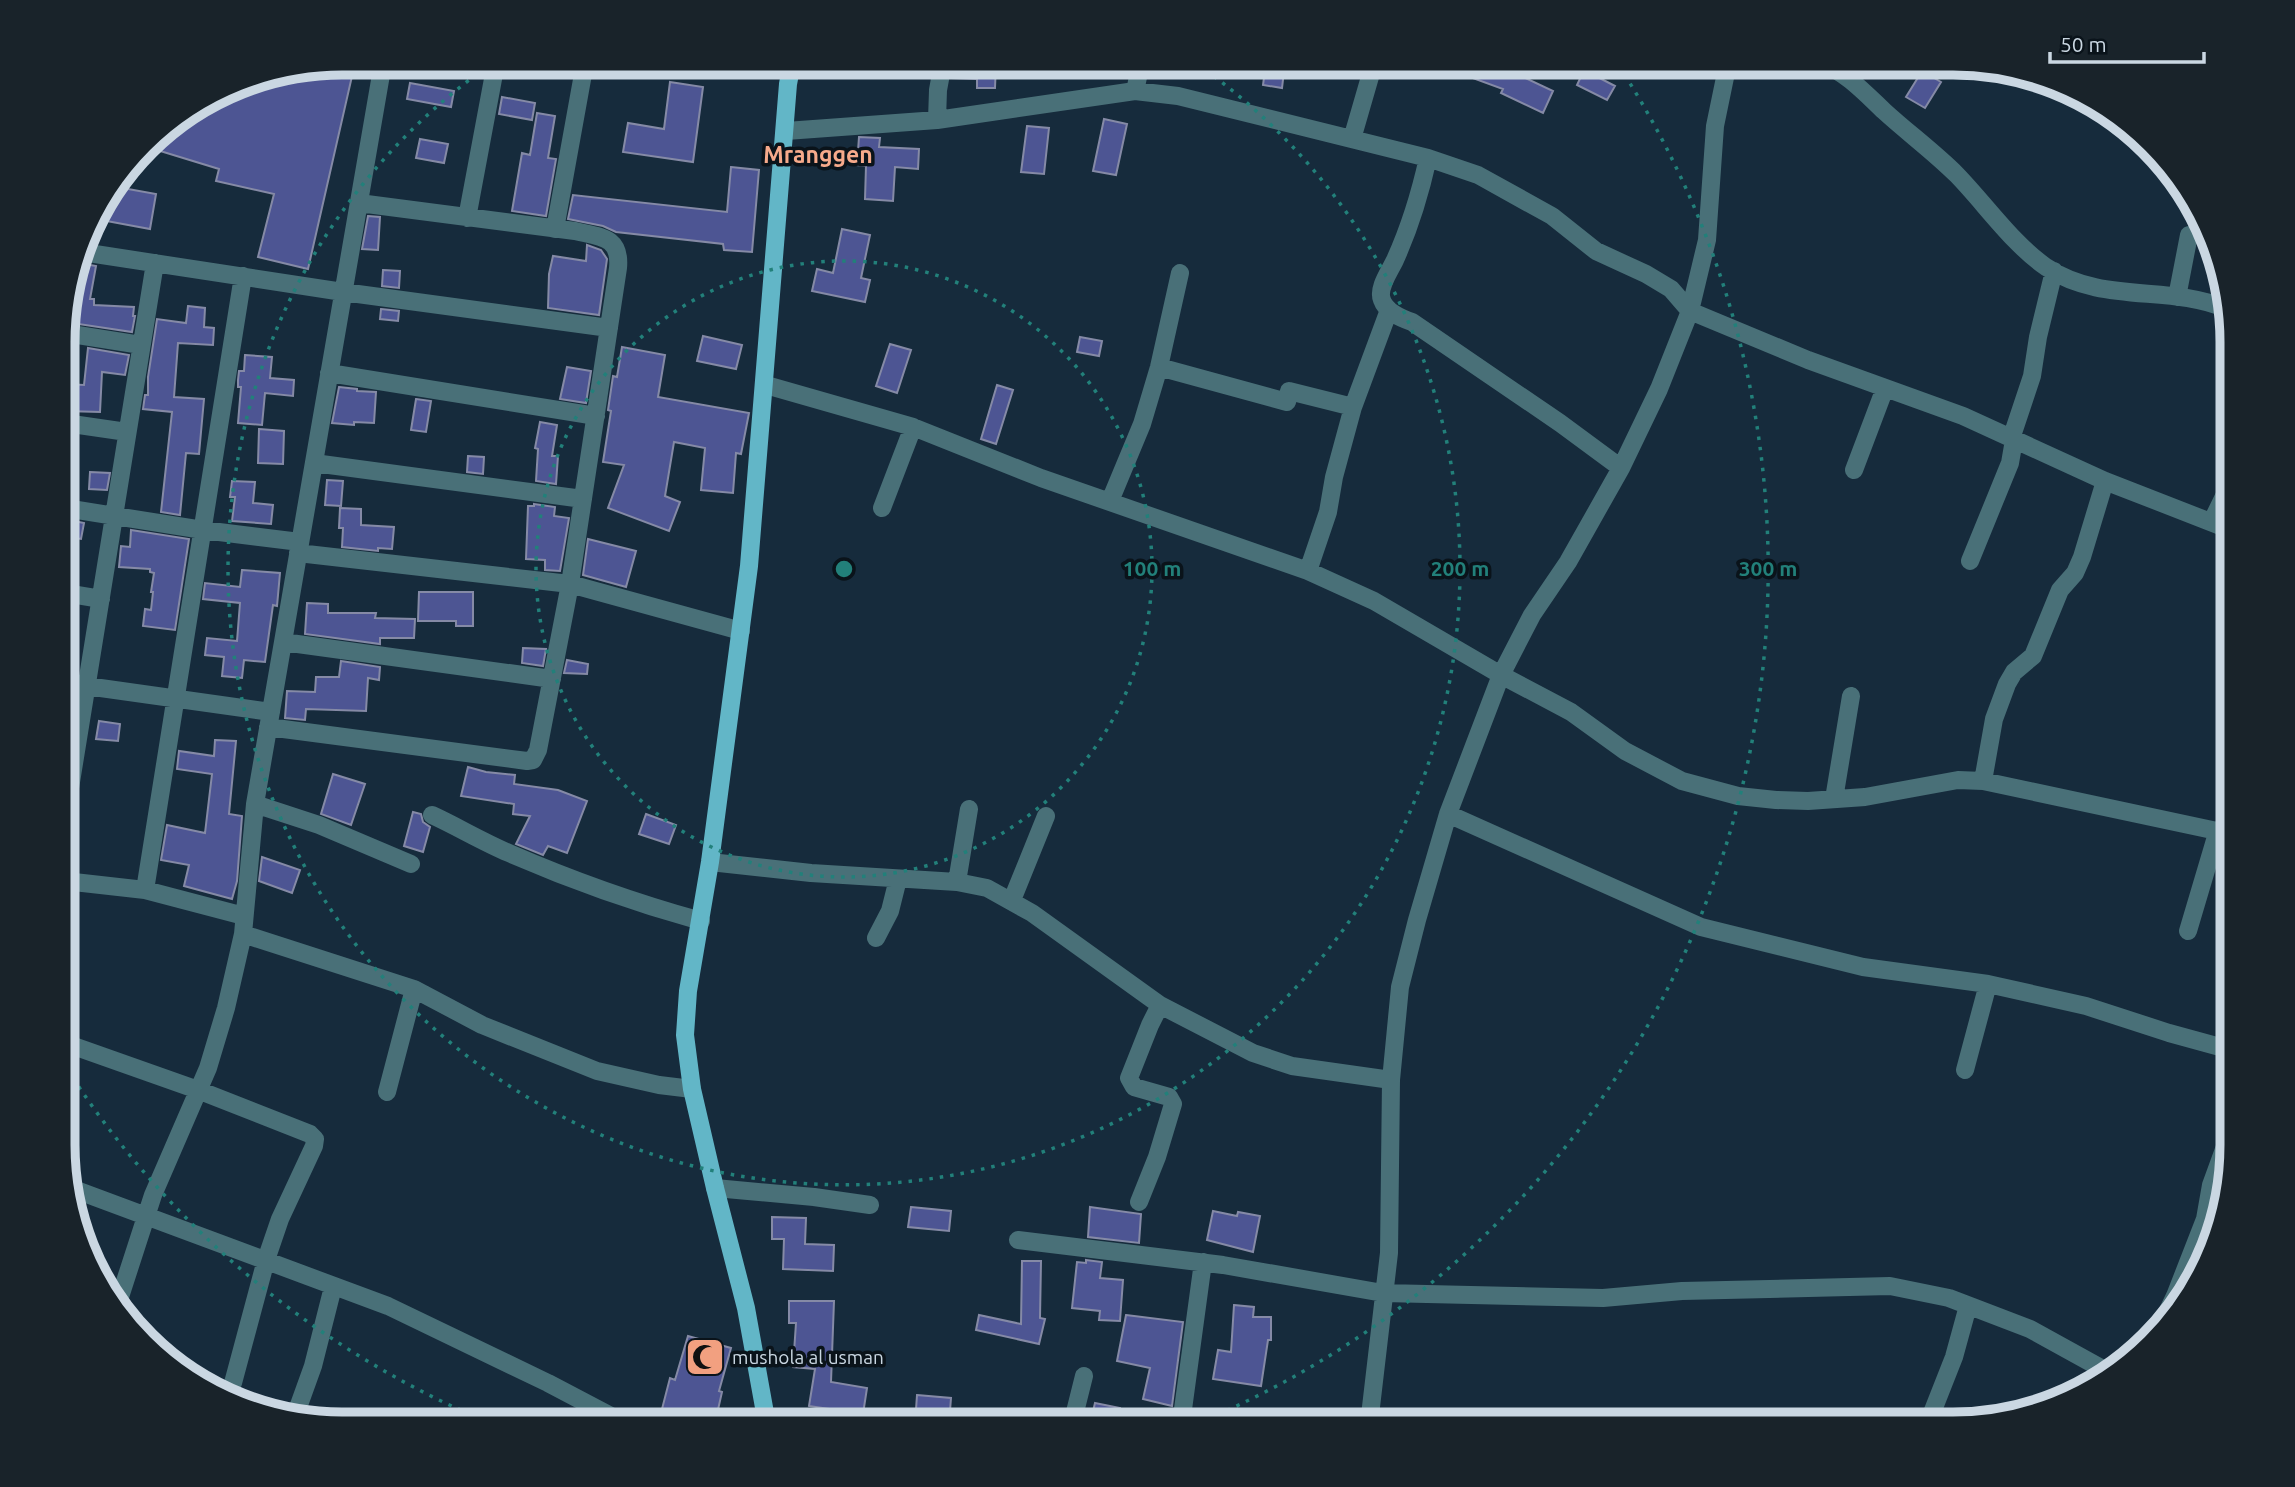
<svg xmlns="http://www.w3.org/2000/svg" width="2295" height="1487" font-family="Ubuntu,sans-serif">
<rect width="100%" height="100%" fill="#162b3c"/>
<path fill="#4d5593" stroke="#858aa6" stroke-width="2" d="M343,63H355L308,269L258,257L274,194L216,181L219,169L147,147L158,133L236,84Z
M954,63H996L995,88H977V79L952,78Z
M1266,63H1285L1282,88L1263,85Z
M1438,63H1493L1553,91L1543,113L1501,93L1503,89L1437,65Z
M1584,70L1615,86L1607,100L1577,85Z
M1922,71L1941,82L1925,108L1906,97Z
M670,82L703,87L693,162L623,152L628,123L664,129Z
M410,83L454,91L451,107L407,99Z
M502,97L535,103L532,120L499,114Z
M537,113L555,116L548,158L556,159L546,216L512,211L522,153L530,155Z
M1104,119L1127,124L1116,175L1093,171Z
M1027,126L1049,128L1044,174L1021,172Z
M859,137L880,138L879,147L919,149L918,169L895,167L893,201L865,199L866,166L857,165Z
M420,139L448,144L444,163L416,158Z
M731,167L759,170L752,252L724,250L723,244L616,232L603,226L568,219L573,195L727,212Z
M117,187L156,194L150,229L101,220L104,202Z
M368,216L380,217L378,250L362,249Z
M842,229L870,235L861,278L870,280L865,302L812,291L817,269L833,273Z
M587,245L601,250L607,259L599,315L548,308L549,274L553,256L586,261Z
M79,263L96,266L90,299H94V305L134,307L133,316H135L132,332L65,322V306Z
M383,270L400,271L399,288L382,286Z
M188,306L205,308L204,327L214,328L213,345L178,343L174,397L204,399L199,454L186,453L180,515L161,512L172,412L143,409L145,395H148V377L157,319L186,323Z
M381,309L399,311L398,321L380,319Z
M703,336L742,345L736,369L697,361Z
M1080,337L1102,341L1099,356L1077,352Z
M890,344L911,350L897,393L876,386Z
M622,347L665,355L658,397L749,413L741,454L736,453L733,493L701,490L705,448L674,442L665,496L680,502L669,531L608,508L624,465L603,462L611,411L608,410L613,376L617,377Z
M88,348L129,355L125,375L102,372L100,412L65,411V384L84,385Z
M245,355L272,357L270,378L294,380L293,396L265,393L262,425L238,423L241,387H238V380L239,371H244Z
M567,367L591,371L586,403L560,399Z
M997,385L1013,390L996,444L981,439Z
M339,387L357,389V391L376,392L374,423L354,422V425L332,423Z
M416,399L431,401L426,432L411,430Z
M540,422L557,425L552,456H558L556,484L536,481L538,449L535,448Z
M259,429L284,431L283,464L258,463Z
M468,456L484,457L483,474L467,472Z
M90,472L110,473L107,490L89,489Z
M327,480L343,481L341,506L325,505Z
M232,481L255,482L253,503L273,505L271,524L232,521L235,497H230Z
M534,504L555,507L554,516L569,518L560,571L545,570V560L526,559L528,506H534Z
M340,508L361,509V525L394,527L392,549L378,548V551L342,547L343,528H339Z
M69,520L84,523L81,539L66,537Z
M131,530L189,539L175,630L143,626L145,609L151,610L153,592H151L154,573L150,572V569L119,567L121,546L130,547Z
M588,539L636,551L626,587L583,575Z
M242,570L280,573L277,606L273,605L265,662L244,660L242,678L222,676L224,657L205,655L207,638L237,641L240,603L203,599L205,583L240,587Z
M419,592H473V626H456V621H418Z
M307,603L328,604V613H376L375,618L415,619L414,638H380V644L305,634Z
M523,648L546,649L543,666L522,663Z
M567,660L588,664L587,674L564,673Z
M341,661L380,667L379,680L368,678L366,711L306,709L305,720L285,718L287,691L315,692L316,677H339Z
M99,721L120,724L118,741L96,739Z
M215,740L236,741L229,814L242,816L237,881L232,899L184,886L189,865L161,860L167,825L205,833L212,774L177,769L179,751L214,756Z
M468,767L486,772L515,775L514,784L558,790L587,801L567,853L548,846L543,855L516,844L530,816L513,814L514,804L461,796Z
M333,774L365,784L351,825L321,814Z
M413,812L421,814L423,822L430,827L423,852L404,846Z
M646,814L676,825L669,844L639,834Z
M262,857L300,870L292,893L259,881Z
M911,1207L951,1211L949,1231L908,1227Z
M1090,1207L1141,1214L1139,1243L1088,1237Z
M1213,1211L1237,1216L1238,1212L1260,1216L1253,1252L1207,1240Z
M772,1217L806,1218L805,1244L834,1245L833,1271L783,1269L784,1239H772Z
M1086,1260L1102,1262L1100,1278L1123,1280L1120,1321L1099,1320L1100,1311L1072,1308L1077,1262L1086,1263Z
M1022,1261H1041L1040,1318L1045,1319L1039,1344L976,1330L979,1315L1021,1324Z
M789,1301H834L831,1382L867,1388L863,1414L809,1406L815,1369L793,1367L796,1323H789Z
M1234,1305L1254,1307L1253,1317H1271V1340H1268L1261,1386L1213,1379L1218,1350L1231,1352Z
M1126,1315L1183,1322L1172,1406L1143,1399L1150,1368L1117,1361Z
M688,1336L731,1348L719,1391L722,1392L715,1423L662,1409L670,1378L675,1380Z
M917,1395L951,1398L949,1424H915Z
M1095,1403L1120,1408L1117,1424H1090Z"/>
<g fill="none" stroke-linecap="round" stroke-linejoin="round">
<path stroke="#497078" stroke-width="18" d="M1821,63C1846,72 1866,94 1884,111C1908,133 1934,152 1957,175C1986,205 2012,243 2046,267C2103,305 2169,284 2227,309
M1135,91L1141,63
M937,120L938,90L943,63
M786,131L937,120L1135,91L1178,96L1428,158L1478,175L1552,216L1596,251L1646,274L1671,289L1690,311L1808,360L1963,416L2105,481L2231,530
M1352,139L1374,63
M1428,158C1420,194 1410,227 1395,260C1390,271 1377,288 1382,300C1386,312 1401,318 1412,322L1560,423L1621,468
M467,218L496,63
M555,229L585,63
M82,252L343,292L609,328
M2177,297L2189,235
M65,333L141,345
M1159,367L1287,402L1289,391L1353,407
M329,373L596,416
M766,385L913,427L1041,478L1308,571L1374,601L1501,675L1571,712L1625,751L1682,781L1738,796L1776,800L1808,801L1865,797L1958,780L1983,781L2231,834
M65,423L127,432
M2011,439L2032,376L2038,337L2054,271
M314,463L583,499
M1854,470L1885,388
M1110,501L1142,424L1159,367L1180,273
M65,508L203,530L300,542
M882,508L913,427
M2212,521L2231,482
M298,553L570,584L741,631
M1970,561L2010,463L2014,440
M1308,571L1328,512L1334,477L1353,407L1389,310
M65,593L101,599
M283,642L552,679
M65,683L271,712
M268,727L527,761L533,760L538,750L570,584L618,268C621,236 600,237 575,231L359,203
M1983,781L1994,719L2007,684L2014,672L2033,656L2060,590L2075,573L2082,557L2105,481
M1834,799L1851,696
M255,804L319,825L411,864
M1448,814L1701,927L1863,967L1988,984L2086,1006L2169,1033L2231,1050
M432,815C458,827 483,842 509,853C571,880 636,903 701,921
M65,819L155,263
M710,862L811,873L957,882L987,888L1032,913L1160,1005L1253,1053L1292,1066L1391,1080
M65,881L145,890L244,916
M957,882L969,809
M145,890L243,276
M1012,900L1046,816
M2188,931L2218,830
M243,934L414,989L482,1025L597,1071L659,1085L692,1089
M876,938L890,911L898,879
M65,1043L198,1090L310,1134L315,1139L314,1146L280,1219L266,1260L233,1383
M1965,1070L1988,984
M387,1092L414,989
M68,1187L388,1306L548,1383L626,1424
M715,1188L814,1197L870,1205
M1139,1202L1157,1157L1173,1104L1169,1097L1134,1087L1129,1078L1150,1025L1160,1005
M1018,1240L1223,1265L1383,1293L1603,1298L1682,1291L1890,1286L1949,1298L2030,1329L2108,1372
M118,1303L153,1195L208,1068L226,1008L243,934L255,804L383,63
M2163,1321L2175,1296L2205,1219L2211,1185L2231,1130
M295,1416L313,1366L333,1287
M1928,1423L1954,1357L1968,1306
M1072,1424L1084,1376
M1181,1424L1203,1262
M1369,1424L1389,1253L1391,1080L1400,987L1417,920L1448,814L1501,675L1532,615L1568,562L1621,468L1659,389L1690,311L1707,240L1715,126L1728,63"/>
<path stroke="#62b6c7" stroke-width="18" d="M767,1424L746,1308L715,1188L692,1089L685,1035L688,991L710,862L749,566L788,84L792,63"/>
</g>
<g fill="none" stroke="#22807a" stroke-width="3.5" stroke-dasharray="3.5 7">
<circle cx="844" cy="569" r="308"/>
<path d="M1197 64A616 616 0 1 1 491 64"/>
<path d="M490 1423A924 924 0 0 1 69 1072M1619 66A924 924 0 0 1 1198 1423"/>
</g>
<defs>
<g id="mosque-square" transform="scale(2.0125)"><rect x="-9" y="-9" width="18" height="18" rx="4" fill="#f2a080" stroke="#0a131a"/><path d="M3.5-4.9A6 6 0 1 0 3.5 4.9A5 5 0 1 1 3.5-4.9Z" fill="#111"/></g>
</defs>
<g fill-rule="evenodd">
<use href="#mosque-square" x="705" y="1357"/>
</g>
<g text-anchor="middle" stroke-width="7" stroke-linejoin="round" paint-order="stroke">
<g font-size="19" fill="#cad7e2" stroke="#0a131a" text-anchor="start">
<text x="732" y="1364">mushola al usman</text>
</g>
<g font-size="23" font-weight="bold" fill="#f6aa8b" stroke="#0a131a">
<text x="818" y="163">Mranggen</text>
</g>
</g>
<path d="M0 0H2295V1487H0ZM342 75H1953A267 267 0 0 1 2220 342V1145A267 267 0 0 1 1953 1412H342A267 267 0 0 1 75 1145V342A267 267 0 0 1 342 75Z" fill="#19232a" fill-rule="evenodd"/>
<path fill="none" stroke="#cad7e2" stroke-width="9" d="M342 75H1953A267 267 0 0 1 2220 342V1145A267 267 0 0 1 1953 1412H342A267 267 0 0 1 75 1145V342A267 267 0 0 1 342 75Z"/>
<circle cx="844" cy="569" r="10" fill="#22807a" stroke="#0a131a" stroke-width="3.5"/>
<g font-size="21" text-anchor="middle" font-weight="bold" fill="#22807a" stroke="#0a131a" stroke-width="7" stroke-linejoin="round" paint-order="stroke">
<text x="1152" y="576">100 m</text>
<text x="1460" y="576">200 m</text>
<text x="1768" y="576">300 m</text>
</g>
<path d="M2050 52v10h154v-10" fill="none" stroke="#cad7e2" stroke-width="3.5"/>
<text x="2060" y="52" font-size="21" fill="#cad7e2" stroke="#0a131a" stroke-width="5" paint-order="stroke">50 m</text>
</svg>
